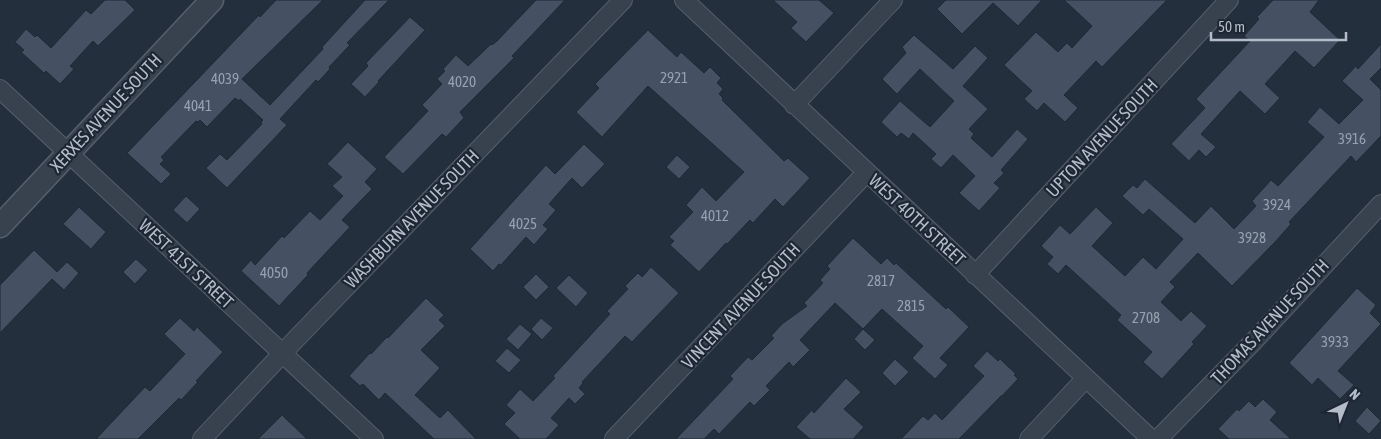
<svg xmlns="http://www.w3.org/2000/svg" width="1381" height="439" font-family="'Asap Condensed',sans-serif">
<rect width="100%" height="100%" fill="#242f3e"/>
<path fill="#455162" stroke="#1f2835" d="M105,0H125L135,10L98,46L93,41L70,66L74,69L60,84L46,71L44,73L21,52L24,50L15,42L26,29L35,37L37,35L51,48L86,10L91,14Z
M276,0H323L242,79L270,105L323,49L322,47L365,0H389L347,43L350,45L329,67L330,69L318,82L316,80L280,119L287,125L227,188L206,168L220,154L227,160L262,124L261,122L263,120L240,99L239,101L235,98L207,127L200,120L198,122L196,121L161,157L164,160L160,164L171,174L161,184L127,153L259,15L260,17Z
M536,0H565L512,56L514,58L460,112L464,118L446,137L442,134L403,174L384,157L428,111L422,105L442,84L437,79L445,71L443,69L456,55L468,66L491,44L492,45L497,41Z
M773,0H819L834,13L806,42L791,28L797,22Z
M946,0H1042L1018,26L993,3L962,34L937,9Z
M1064,0H1167L1102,67L1096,61L1064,95L1078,108L1065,122L1044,103L1037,111L1024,99L1032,91L1004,65L1036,32L1058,52L1067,43L1072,48L1092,26Z
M1273,0H1319L1310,12L1340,40L1314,68L1295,51L1265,84L1280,98L1265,114L1240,91L1201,134L1216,147L1206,157L1199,150L1189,161L1171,144L1205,108L1196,99L1250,41L1244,36L1259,19L1257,17Z
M410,17L425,30L378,81L379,82L365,97L351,84L368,66L366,63Z
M648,30L677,57L681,52L704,73L710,67L721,78L717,83L723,89L719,94L723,98L722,100L784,161L788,158L810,178L783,207L775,199L753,223L750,220L727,244L726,243L699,272L670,245L674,241L669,237L693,212L686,205L702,187L716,201L744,172L648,86L602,137L576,112L599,88L595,84Z
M914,35L953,69L975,46L988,58L963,86L988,109L969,129L974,134L971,138L992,157L1017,129L1028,139L1001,170L1004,173L994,183L1000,188L979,211L959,193L975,176L953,155L941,168L931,159L936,154L913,133L909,139L901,133L897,137L881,122L900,101L930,127L954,101L920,69L897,94L882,79L906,53L902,47Z
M1381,44V68L1370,79L1381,90V136L1356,162L1351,156L1289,222L1291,224L1275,242L1232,286L1198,253L1170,282L1175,287L1161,302L1181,321L1191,311L1207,326L1192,342L1194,344L1162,379L1143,362L1152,352L1117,320L1121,315L1066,265L1058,274L1047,264L1053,257L1041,246L1060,225L1070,234L1096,207L1113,223L1092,246L1125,276L1143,257L1156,269L1183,239L1149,209L1143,215L1122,196L1133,185L1137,188L1145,179L1195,223L1211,206L1234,229L1256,206L1252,201L1271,180L1278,186L1324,137L1307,122L1320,107L1339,124L1363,100L1342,81L1356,66L1358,69Z
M348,142L377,169L365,182L372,189L342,220L350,227L307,273L308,275L279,306L241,271L251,260L255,265L282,236L284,238L310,211L320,220L343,196L332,186L342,177L327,164Z
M584,144L605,164L582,188L572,178L549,204L556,210L543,225L548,229L534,245L526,237L501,265L499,264L493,271L470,249L546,165L555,174Z
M677,155L690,167L679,179L666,167Z
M186,196L200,209L187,223L173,210Z
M79,207L106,232L91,249L63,224Z
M853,238L881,264L887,258L894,265L896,263L946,309L948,307L969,327L940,358L948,365L935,379L912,358L923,346L882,309L863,329L835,303L800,340L810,350L793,367L789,362L766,386L770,390L754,406L750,402L719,434L714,429L704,439H676L733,379L730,376L748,357L752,360L774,338L771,336L782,324L807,306L804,303L823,283L820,280L830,269L827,266Z
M34,250L57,272L67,262L79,273L64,290L52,279L0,333V285Z
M136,259L148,270L135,284L123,272Z
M651,267L679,293L632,342L625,336L582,382L583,383L579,388L585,394L575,404L569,398L551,418L559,425L546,439H520L504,424L515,413L506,405L520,389L533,401L555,378L553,376L610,314L607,311L628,289L625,286L638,273L642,277Z
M536,274L549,287L536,300L523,287Z
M569,275L588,293L576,307L556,288Z
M1357,288L1376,305L1370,313L1381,324L1338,371L1354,385L1340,399L1318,378L1312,385L1289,363Z
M426,298L444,315L439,320L445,326L421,350L440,368L415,395L440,418L448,410L476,439H434L385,393L379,400L363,384L360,386L349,376L370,353L371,354L387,337L388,338Z
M180,318L194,331L197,327L223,352L196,381L198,382L181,400L179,398L138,439H96L145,387L150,391L185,354L164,334Z
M541,318L553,328L542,340L531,329Z
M520,324L532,334L518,350L506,339Z
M863,329L875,340L865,350L854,339Z
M507,348L521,360L509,373L495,361Z
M987,351L998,361L1000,359L1016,374L1014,375L1018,379L1002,396H1001L959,439H901L923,416L928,420L935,413L942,420L984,376L973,366Z
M895,359L909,372L895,386L882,373Z
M846,378L861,392L844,409L864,427L853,439H810L796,427L812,410L814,413Z
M1263,399L1277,412L1270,420L1291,439H1229L1218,429L1237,409L1239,411L1249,401L1255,407Z
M1367,407L1381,421L1369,434L1355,421Z
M282,415L307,439H258Z"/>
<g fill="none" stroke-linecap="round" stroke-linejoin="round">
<g stroke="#565f6c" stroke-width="20">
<path id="minor" d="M684,0L1151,439
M0,89L374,439
M794,105L893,0
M975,275L1229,0
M202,439L296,339L623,0
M614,439L867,172
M1029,439L1086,378
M1158,439L1253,342L1381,204"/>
</g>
<g stroke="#565f6c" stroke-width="25">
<path id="tertiary" d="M0,226L212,0"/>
</g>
<use href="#minor" stroke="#38414e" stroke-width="18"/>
<use href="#tertiary" stroke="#38414e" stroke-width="22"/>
</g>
<g text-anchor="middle" stroke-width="4.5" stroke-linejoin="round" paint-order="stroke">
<g font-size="15" fill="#98a1af">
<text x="674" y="83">2921</text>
<text x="225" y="84">4039</text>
<text x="462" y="87">4020</text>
<text x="198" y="111">4041</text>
<text x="1352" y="144">3916</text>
<text x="1277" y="210">3924</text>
<text x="715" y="221">4012</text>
<text x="523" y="229">4025</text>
<text x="1252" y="243">3928</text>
<text x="274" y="278">4050</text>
<text x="881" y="286">2817</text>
<text x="911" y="311">2815</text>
<text x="1146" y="323">2708</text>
<text x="1335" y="347">3933</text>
</g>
<g font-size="18" fill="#b4bcc9" stroke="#1d2633">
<text transform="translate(106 113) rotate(-47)" y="6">XERXES AVENUE SOUTH</text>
<text transform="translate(1102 138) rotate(-47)" y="6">UPTON AVENUE SOUTH</text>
<text transform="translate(412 219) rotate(-46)" y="6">WASHBURN AVENUE SOUTH</text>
<text transform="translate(917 220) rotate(43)" y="6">WEST 40TH STREET</text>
<text transform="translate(186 264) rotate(43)" y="6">WEST 41ST STREET</text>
<text transform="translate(741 306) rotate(-47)" y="6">VINCENT AVENUE SOUTH</text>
<text transform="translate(1270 322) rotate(-47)" y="6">THOMAS AVENUE SOUTH</text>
</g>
</g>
<g transform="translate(1346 404) rotate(43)" stroke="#1d2633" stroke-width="4" paint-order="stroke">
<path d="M0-4L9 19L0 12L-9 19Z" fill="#b4bcc9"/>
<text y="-8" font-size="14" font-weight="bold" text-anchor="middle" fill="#b4bcc9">N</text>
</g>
<path d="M1211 32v8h135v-8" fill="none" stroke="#b4bcc9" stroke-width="2.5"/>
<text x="1218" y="32" font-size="15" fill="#b4bcc9" stroke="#1d2633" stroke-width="4" paint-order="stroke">50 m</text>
</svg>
